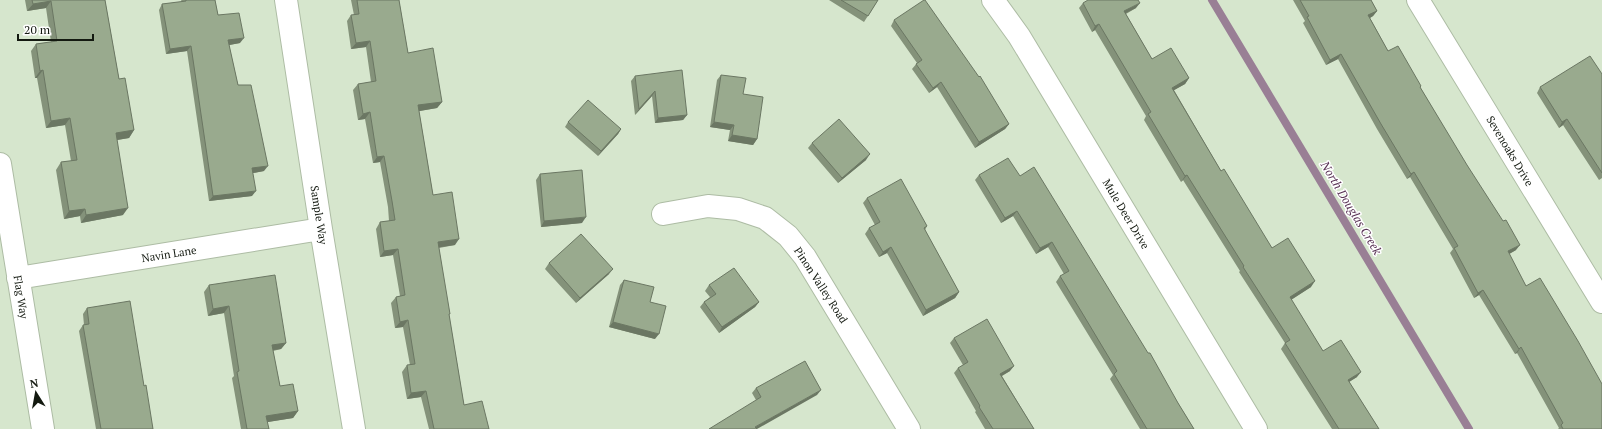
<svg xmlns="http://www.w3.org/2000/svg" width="1602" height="429" font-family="'PT Serif',serif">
<rect width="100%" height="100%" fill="#d6e6cd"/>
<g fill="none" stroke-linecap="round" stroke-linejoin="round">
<path stroke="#997f95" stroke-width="8" d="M1212,0L1469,429"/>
<g stroke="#adbca4" stroke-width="24">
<path id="minor" d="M286,0L321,229L354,429
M993,0L1019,36L1256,429
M1418,0L1602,302
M0,164L43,429
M663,214L708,206L738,209L765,218L788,236L805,257L909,429
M18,278L321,229"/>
</g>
<use href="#minor" stroke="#fff" stroke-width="22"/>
</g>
<path fill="#84927a" d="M25,0H105L119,79L134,130L129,138L117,140L123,215L81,223L80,216L64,219L56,170L61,162L71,161L65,125L46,128L37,78H35L31,51L36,44L51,42L46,8L27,11Z
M181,0H215L218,15L240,43L229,45L238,85L264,171L253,173L252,196L209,201L187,51L166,54L159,10L162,4L182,2Z
M351,0H399L408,53L442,102L437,108L419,111L433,195L455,245L439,248L449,315L464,405L489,429H429L421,397L407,399L402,372L407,365H410L403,327L395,328L391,303L396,297L400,296L393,255L380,257L376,229L380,222L389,221L388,207L380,162L373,163L365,119L358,120L353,90L358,84L371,82L366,47L351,49L347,21L351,15H354Z
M829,0H878L864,22Z
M1293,0H1371L1377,11L1373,16L1370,18L1388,51L1420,87L1516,250L1509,254L1602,429H1558L1559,428L1517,353L1515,354L1479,295L1474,298L1450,253L1453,249L1410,177L1407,179L1377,129L1338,59L1326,65L1303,23L1305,21Z
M1083,3L1136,8L1126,14L1152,59L1189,78L1185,84L1174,90L1221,171L1272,248L1311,287L1291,300L1323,351L1357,377L1349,382L1379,429H1332L1281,349L1285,343L1239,272L1240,271L1183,180L1181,182L1144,120L1146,116L1095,30L1092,32L1079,8Z
M894,20L1009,124L1005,129L975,148L937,87L929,93L912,69L917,63L891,26Z
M1602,74V178L1599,180L1563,125L1559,128L1537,93L1540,87Z
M721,75L743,94L757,139L753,145L728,141L730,130L710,127L717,80Z
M635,76L687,115L683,120L655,123L652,96L635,115L631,81Z
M568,122L621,129L618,134L598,156L565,127Z
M812,143L866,160L838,183L808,148Z
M540,174L582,223L541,227L536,180Z
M979,175L1020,176L1178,403L1194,429H1140L1110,379L1113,375L1056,282L1060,276L1064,274L1048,247L1036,254L1013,216L1001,223L975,180Z
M867,198L927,226L925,230L959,292L955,298L923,316L887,253L879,257L865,234L869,228L875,225L863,203Z
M549,263L609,274L576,303L545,269Z
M624,280L655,339L609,327L620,285Z
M209,285L286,343L281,349L273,351L280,386L298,411L293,418L267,422L269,429H241L232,378L234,376L224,313L208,316L204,292Z
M709,285L759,302L755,307L719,333L700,307L704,302L710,297L705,291Z
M87,308L144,386L153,429H96L79,331L83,325H84L83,314Z
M954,338L1010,371L1002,376L1034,429H985L975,412L976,411L954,373L958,368L963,365L950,343Z
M756,388L817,395L756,400L752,393Z"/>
<path fill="#6b7763" d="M51,1L46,8L27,11L33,4Z
M1140,3L1136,8L1120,16L1124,11Z
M1377,11L1373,16L1365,21L1368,15Z
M1099,24L1095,30L1092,32L1095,26Z
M244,38L240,43L224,46L228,40Z
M370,41L366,47L351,49L356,43Z
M191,46L187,51L166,54L170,49Z
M1341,54L1338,59L1326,65L1330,60Z
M43,70L37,78H35L40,71Z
M1189,78L1185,84L1169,93L1172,88Z
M941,82L937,87L929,93L933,88Z
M655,91L652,96L635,115L639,109Z
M442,102L437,108L414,112L418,105Z
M370,112L365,119L358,120L363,114Z
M687,115L683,120L655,123L658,118Z
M70,118L65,125L46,128L51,121Z
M1567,119L1563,125L1559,128L1562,122Z
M714,122L734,125L730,130L710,127Z
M1009,124L1005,129L975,148L979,142Z
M621,129L618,134L598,156L601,151Z
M134,130L129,138L111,141L116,133Z
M732,135L757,139L753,145L728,141Z
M870,154L866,160L838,183L842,178Z
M384,156L380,162L373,163L377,157Z
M268,166L264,171L248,174L252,168Z
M1414,172L1410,177L1407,179L1411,174Z
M1187,175L1183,180L1181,182L1185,176Z
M256,191L252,196L209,201L213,196Z
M128,208L123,215L81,223L86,215Z
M85,209L80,216L64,219L69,211Z
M1017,211L1013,216L1001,223L1005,218Z
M586,217L582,223L541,227L544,221Z
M459,239L455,245L434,248L438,242Z
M1052,242L1048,247L1036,254L1040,248Z
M1520,245L1516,250L1504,257L1508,251Z
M891,247L887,253L879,257L883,252Z
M398,249L393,255L380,257L384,251Z
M613,269L609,274L576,303L580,298Z
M1315,281L1311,287L1286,303L1290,297Z
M1483,290L1479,295L1474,298L1478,293Z
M959,292L955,298L923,316L926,310Z
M759,302L755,307L719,333L722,327Z
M229,306L224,313L208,316L213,309Z
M408,320L403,327L395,328L400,322Z
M613,322L659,334L655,339L609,327Z
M286,343L281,349L267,351L272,345Z
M1521,347L1517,353L1515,354L1519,349Z
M1014,366L1010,371L996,379L1000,374Z
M1361,372L1357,377L1344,385L1348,380Z
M821,390L817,395L757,429L755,427Z
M426,391L421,397L407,399L411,393Z
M298,411L293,418L262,423L266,416Z"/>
<path fill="#99aa8e" stroke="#6b7763" d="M32,0H105L119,79L125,78L134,130L116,133L128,208L86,215L85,209L69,211L61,162L77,160L70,118L51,121L43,70L40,71L36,44L57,41L51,1L33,4Z
M186,0H215L218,15L239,13L244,38L228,40L238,85H251L268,166L252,168L256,191L213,196L191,46L170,49L162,4L186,1Z
M357,0H399L408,53L433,48L442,102L418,105L433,195L452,192L459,239L438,242L450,314H449L464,405L482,401L489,429H434L426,391L411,393L407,365L415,364L408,320L400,322L396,297L405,295L398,249L384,251L380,222L395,220L392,201L384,156L377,157L370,112L363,114L358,84L376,81L370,41L356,43L351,15L359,14Z
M841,0H878L868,16Z
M924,0H925L979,77L980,76L1009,124L979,142L941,82L933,88L916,64L922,60L894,20Z
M1088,0H1138L1140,3L1124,11L1152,59L1171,48L1189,78L1172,88L1221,171L1224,169L1272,248L1288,238L1315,281L1290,297L1323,351L1341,340L1361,372L1348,380L1379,429H1339L1285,343L1290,340L1243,267L1244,266L1187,175L1185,176L1148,114L1151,112L1099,24L1095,26L1083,3Z
M1300,0H1371L1377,11L1368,15L1388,51L1398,46L1421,86L1420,87L1467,165L1503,221L1506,220L1520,245L1508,251L1526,286L1540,278L1578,341L1602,384V429H1563L1561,425L1563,423L1521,347L1519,349L1483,290L1478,293L1454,248L1458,246L1414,172L1411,174L1381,124L1341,54L1330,60L1307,17L1309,16Z
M1590,56L1602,74V173L1567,119L1562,122L1540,87Z
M682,70L687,115L658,118L655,91L639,109L635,76Z
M721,75L746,78L743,94L763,97L757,139L732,135L734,125L714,122Z
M588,100L621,129L601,151L568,122Z
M839,119L870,154L842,178L812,143Z
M1008,158L1020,176L1034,167L1148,353H1150L1178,403L1194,429H1147L1114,374L1117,371L1060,276L1069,271L1052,242L1040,248L1017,211L1005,218L979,175Z
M582,170L586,217L544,221L540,174Z
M901,179L927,226L924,228L959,292L926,310L891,247L883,252L869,228L880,222L867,198Z
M581,234L613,269L580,298L549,263Z
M734,268L759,302L722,327L704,302L716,294L709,285Z
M275,275L286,343L272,345L280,386L293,384L298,411L266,416L269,429H247L237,372L239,371L229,306L213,309L209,285Z
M624,280L654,287L650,302L666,306L659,334L613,322Z
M130,301L144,386L146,385L153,429H101L83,325L89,324L87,308Z
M987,319L1014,366L1000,374L1034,429H993L979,407L980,406L958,368L968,362L954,338Z
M805,361L821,390L755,427L757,429H709L761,397L756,388Z"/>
<g text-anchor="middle" stroke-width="3" stroke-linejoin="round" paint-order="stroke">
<g font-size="11" fill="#131910" stroke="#fff">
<text transform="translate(1510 151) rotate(59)" y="4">Sevenoaks Drive</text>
<text transform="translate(1126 214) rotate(59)" y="4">Mule Deer Drive</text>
<text transform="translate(319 215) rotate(81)" y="4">Sample Way</text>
<text transform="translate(169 254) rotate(-9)" y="4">Navin Lane</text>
<text transform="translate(821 285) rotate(57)" y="4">Pinon Valley Road</text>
<text transform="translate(21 297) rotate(81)" y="4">Flag Way</text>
</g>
<g font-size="12" font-style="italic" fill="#5a3456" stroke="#fff">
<text transform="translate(1351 208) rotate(59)" y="4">North Douglas Creek</text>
</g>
</g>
<g transform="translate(36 393) rotate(349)" stroke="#ffffff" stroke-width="3" paint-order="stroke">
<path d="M0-3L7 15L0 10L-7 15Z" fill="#131910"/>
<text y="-6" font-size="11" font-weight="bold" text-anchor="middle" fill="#131910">N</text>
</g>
<path d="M18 34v6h75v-6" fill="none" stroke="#131910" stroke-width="2"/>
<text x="24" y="34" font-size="12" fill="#131910" stroke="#ffffff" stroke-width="3" paint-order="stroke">20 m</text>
</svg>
